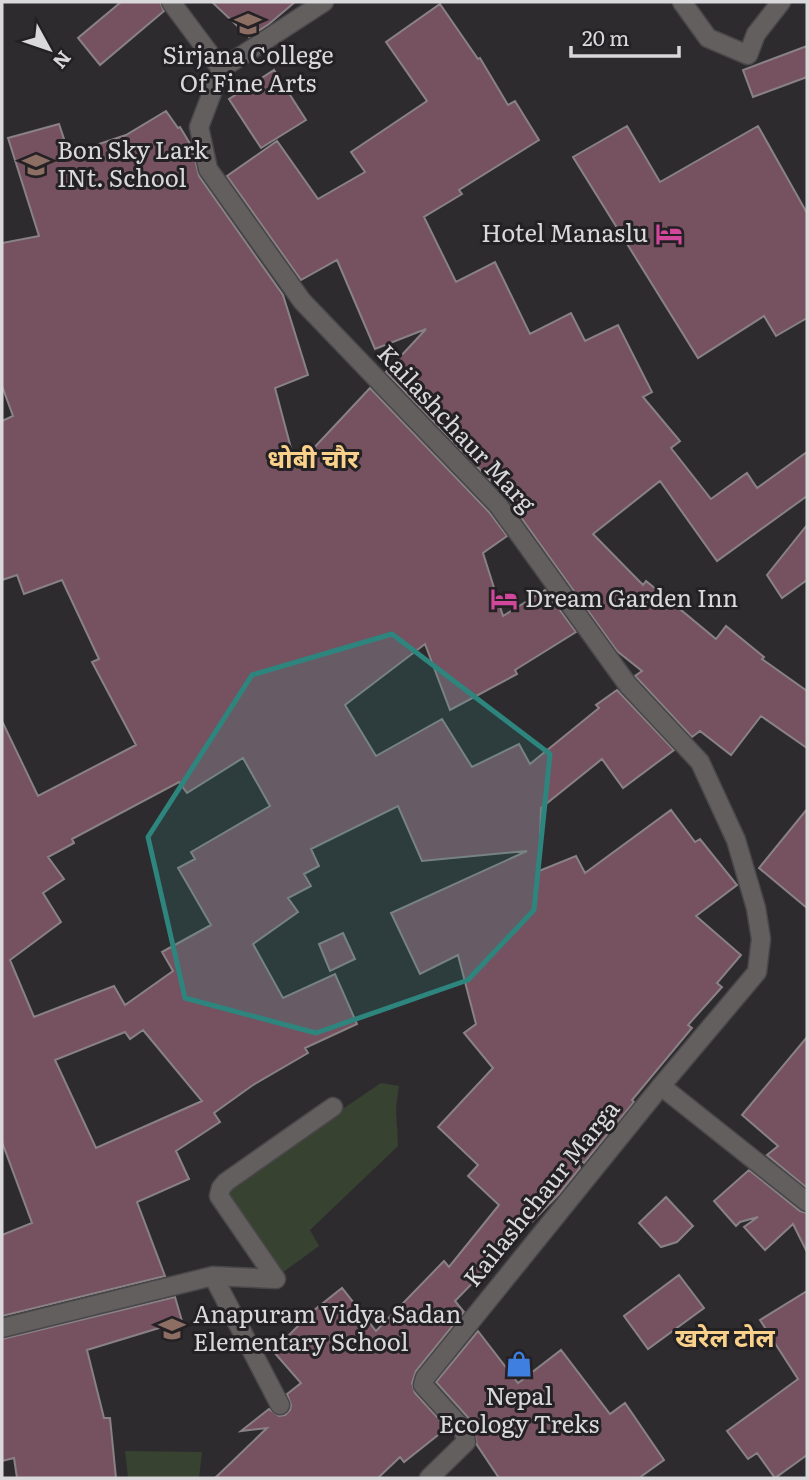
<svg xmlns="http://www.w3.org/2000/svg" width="809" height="1480" font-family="Literata,'Noto Sans Devanagari',serif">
<rect width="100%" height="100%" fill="#2e2b2f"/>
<path fill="#374231" d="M381,1083L399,1086L396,1108L398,1146L310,1230L319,1246L282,1273L224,1192L230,1185Z
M125,1451L202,1452L199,1478H128Z"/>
<path fill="#765260" stroke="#898284" stroke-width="2" fill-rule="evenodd" d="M121,2H160L164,11L100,65L78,38Z
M212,2H295L269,24L249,37Z
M440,4L478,59L480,58L508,105L515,101L539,140L459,190L462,194L424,217L456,282L495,262L530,334L571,313L585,341L618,325L652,392L643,397L680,441L671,448L711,499L747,473L757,488L807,452V496L717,561L660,481L593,534L643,585L646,581L716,639L726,626L764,657L762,659L807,691V748L761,716L731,755L700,731L692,737L637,678L635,676L642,671L617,651L507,498L386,372L426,329L375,349L337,260L301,280L227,176L277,141L318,199L365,172L351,152L427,101L386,42Z
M807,46V77L753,97L743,70Z
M274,70L306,120L261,148L229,99Z
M166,111L178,128L180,127L192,147L199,176L283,295L308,375L275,388L296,467L370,388L489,512L507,536L483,553L503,616L545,590L576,632L515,670L517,674L450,710L425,644L345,705L376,756L442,719L472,767L519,744L530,764L599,708L596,705L617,690L674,750L623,788L602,759L541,808L539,871L576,856L585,873L671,810L695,842L700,839L737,885L696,916L741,955L717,983L722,987L688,1025L692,1028L632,1100L634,1102L584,1163L577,1156L580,1168L559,1194L455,1301L464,1312L416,1371L412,1383L415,1393L447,1428L404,1462L400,1457L378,1478H215L267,1428L241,1431L269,1409L279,1416L285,1415L290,1410L291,1405L287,1394L301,1383L273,1351L313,1311L342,1288L376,1331L444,1261L449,1267L499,1205L468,1176L478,1165L438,1127L493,1068L464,1033L476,1024L458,955L420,974L391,913L527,851L422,861L398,806L311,849L319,866L304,874L311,886L288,898L298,912L253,944L283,998L335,974L357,1024L305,1048L308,1053L253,1085L214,1113L220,1122L176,1151L189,1179L137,1202L165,1276L2,1316V1235L32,1223L2,1142V721L38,796L136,745L92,662L99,659L62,580L24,594L17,575L2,580V421L13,416L2,386V243L39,236L8,138L59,124L69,154L126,135ZM243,758L270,806L191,852L195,859L178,868L211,925L162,952L173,971L125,1005L114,986L34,1017L10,960L61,922L43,893L64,879L48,857L74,843L72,839L179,782L187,793ZM143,1030L202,1101L96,1148L55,1060L125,1032L130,1039Z
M627,126L660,182L758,126L807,213V318L776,336L764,316L698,358L573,157Z
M807,525V580L782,598L767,575Z
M807,809V908L759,868Z
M343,933L355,959L330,971L319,944Z
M807,1037V1188L767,1155L778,1146L742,1115Z
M749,1170L800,1211L807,1213V1252L793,1224L765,1250L744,1227L758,1217L740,1222L736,1226L714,1201Z
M666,1197L693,1226L677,1242L661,1247L639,1223Z
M679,1275L704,1308L648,1349L624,1316Z
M807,1291V1455L775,1478L757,1453L748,1459L727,1431L798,1379L760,1320Z
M175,1297L182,1321L87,1350L104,1418H110L116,1478H17L14,1458L2,1461V1339Z
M478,1331L518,1383L561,1350L610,1414L625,1403L664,1460L639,1478H499L477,1445L472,1422L436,1382Z"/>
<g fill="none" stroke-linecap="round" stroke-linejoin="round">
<g stroke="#49474a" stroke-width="21">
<path id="minor" d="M171,2L221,69
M682,2L708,38L748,55L756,34L781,2
M221,69L199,127L208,169L302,301L498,505L628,685L700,762L736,840L756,908L761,939L757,972L661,1086L425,1378L423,1385L463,1429L466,1442L429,1478
M221,69L324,2
M661,1086L807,1202
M213,1276L280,1405
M2,1328L213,1276L276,1279L219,1196L221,1188L226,1182L333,1107"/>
</g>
<use href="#minor" stroke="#625f5e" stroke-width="18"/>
</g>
<path fill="#2d857e" fill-opacity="0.2" stroke="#2d857e" stroke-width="5" stroke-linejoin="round" d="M392,634L550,754L534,910L468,980L316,1033L185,998L148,837L252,675Z"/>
<defs>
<g id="university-bare" transform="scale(2.1)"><path d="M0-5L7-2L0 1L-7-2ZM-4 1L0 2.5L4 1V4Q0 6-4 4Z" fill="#8d6e63" stroke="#242125" stroke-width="2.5" paint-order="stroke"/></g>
<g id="school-bare" transform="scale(2.1)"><path d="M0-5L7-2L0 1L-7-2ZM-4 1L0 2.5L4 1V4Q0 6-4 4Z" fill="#8d6e63" stroke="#242125" stroke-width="2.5" paint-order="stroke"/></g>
<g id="hotel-bare" transform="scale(2.1)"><path d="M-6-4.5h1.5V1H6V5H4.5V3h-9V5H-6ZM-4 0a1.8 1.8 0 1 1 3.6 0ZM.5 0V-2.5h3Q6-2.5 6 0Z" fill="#d1479c" stroke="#242125" stroke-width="2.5" paint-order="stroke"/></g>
<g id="shop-bare" transform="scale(2.1)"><path d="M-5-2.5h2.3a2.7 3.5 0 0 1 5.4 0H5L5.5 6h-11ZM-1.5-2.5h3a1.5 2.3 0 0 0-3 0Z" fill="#3f7fe0" stroke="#242125" stroke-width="2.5" paint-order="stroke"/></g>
</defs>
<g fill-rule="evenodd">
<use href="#university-bare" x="248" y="24"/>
<use href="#school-bare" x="36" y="165"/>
<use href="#hotel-bare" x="669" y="234"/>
<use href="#hotel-bare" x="504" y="599"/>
<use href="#school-bare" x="172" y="1329"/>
<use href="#shop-bare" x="519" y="1364"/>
</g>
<g text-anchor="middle" stroke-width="6" stroke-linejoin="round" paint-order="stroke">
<g font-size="24" fill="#d9d8da" stroke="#242125" text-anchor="start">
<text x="248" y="64" text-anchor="middle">Sirjana College<tspan x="248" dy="28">Of Fine Arts</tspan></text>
<text x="57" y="159">Bon Sky Lark<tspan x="57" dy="28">INt. School</tspan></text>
<text x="648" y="242" text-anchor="end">Hotel Manaslu</text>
<text x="525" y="607">Dream Garden Inn</text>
<text x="193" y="1323">Anapuram Vidya Sadan<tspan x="193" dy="28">Elementary School</tspan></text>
<text x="519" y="1405" text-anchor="middle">Nepal<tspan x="519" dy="28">Ecology Treks</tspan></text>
</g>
<g font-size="24" fill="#d9d8da" stroke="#242125">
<text transform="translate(456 429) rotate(47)" y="8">Kailashchaur Marg</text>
<text transform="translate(542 1194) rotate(-51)" y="8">Kailashchaur Marga</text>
</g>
<g font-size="26" font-weight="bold" fill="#f9d18a" stroke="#242125">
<text x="313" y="468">धोबी चौर</text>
<text x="725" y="1347">खरेल टोल</text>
</g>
</g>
<rect width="809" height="1480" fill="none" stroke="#d9d8da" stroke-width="7"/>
<g transform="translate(49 49) rotate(130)" stroke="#242125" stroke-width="5" paint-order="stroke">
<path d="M0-5L12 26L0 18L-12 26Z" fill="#d9d8da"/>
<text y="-10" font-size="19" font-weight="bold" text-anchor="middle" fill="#d9d8da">N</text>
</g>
<path d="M571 46v10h108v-10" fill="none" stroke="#d9d8da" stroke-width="3.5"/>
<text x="582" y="46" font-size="21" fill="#d9d8da" stroke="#242125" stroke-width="5" paint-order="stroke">20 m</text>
</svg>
